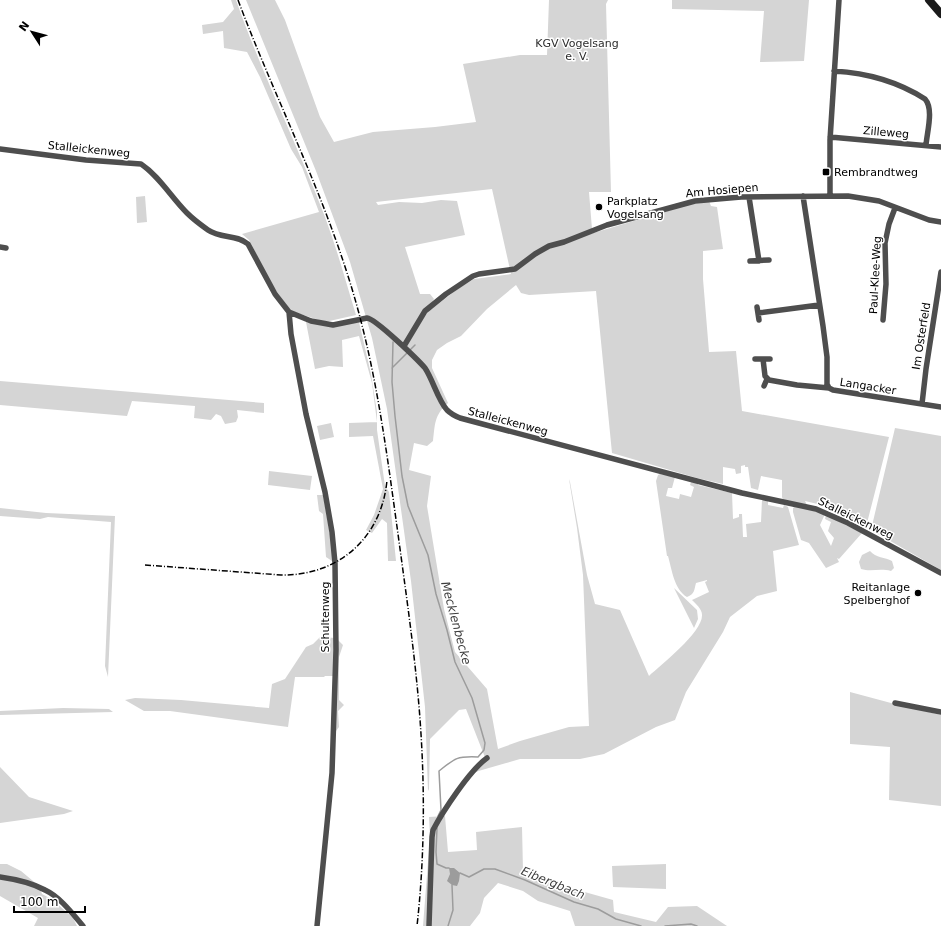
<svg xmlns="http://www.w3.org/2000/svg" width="941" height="926" font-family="'DejaVu Sans',sans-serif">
<rect width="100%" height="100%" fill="#fff"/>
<path fill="#d5d5d5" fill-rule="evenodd" d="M231,0H236C262,74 297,144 325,217C337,249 346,282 356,315L325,322L291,311L272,285L249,240L242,234L319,212L302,167L291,149L260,77L247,52L224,48L223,31L203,34L202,25L223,22L234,9Z
M246,0H275L285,20L320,117L334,142L373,132L435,127L476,122L463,64L520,55H547L550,67L547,55L549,0H608L606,4L611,192H589L592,229L573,239L691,204L709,201L711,206L717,207L723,249L703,251V279L709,352L736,351L742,411L889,437L866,527L848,519L826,506L805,501L807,505L783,500L782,497V480L761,476L758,490L751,488L748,467H745V465L741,466V473L736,474L735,469L723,467V484L697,478L612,453L596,291L529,295L521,293L516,285L487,309L461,336L447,343L437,350L432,360V368L448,403C434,415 435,425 433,441L427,446L414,443L409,470L431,476L427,506L444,609L455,652L487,689L498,749L520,741L569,727L589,726L583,575L577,528L569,479L570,482L587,575L595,604L620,610L649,676C661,665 703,632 702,615C702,609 696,604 692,600L709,592L705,582L707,581V580L696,583C694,590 695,594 687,597C674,589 672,570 668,556H667L656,481L658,475L660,474L675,477L672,488H668L666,496L679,499L680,494L691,497L694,487L690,485L691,482L698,483V485L732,493L733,519L739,517V514H742L743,537H747L746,524L761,522L762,500L768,501V505L783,508L784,505L788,507L799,545L773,551L777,591L757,596L730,617L723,632L686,692L675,720L656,727L604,754L580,759H520L475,772L486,760L466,709L459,710L430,739L429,789L428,791L425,707L411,581L387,409L372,338L350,262L316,171ZM492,189L511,274L474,279L459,288L429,311L417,325L405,346L416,324L434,299L430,294H420L405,247L465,235L457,201L441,200L422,203L399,202L378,205L376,202Z
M672,0H809L804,61L760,62L764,11L672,9Z
M145,196L147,222L137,223L136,197Z
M306,322L329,326L359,322L371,374L377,412V430L385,486L389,492L396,561H388L387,523L382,519L372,533L366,530L374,515L383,489L373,436L349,437V423L377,422L372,383L359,336L342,340L343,367L329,366L315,369Z
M0,381L264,403V413L237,410L238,417L236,422L225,424L221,416L216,414L211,420L194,418L195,406L132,401L127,416L0,405Z
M331,423L334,437L320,440L317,426Z
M895,428L941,436V570L871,530Z
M269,471L312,476L310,490L268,485Z
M317,495H323L335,563L326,557L323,514L319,511Z
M796,506L825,514L820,525L831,546L834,538L828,531L831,522L825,519L826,515L862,533L839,559L837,558L839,562L826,568L809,543L801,540L793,512V508Z
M0,508L46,513L115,516L108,677L105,666L111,522L48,517L40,519L0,516Z
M870,551C876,558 885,557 892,561L894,568L891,571C880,568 871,572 861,569L859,562L862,555Z
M674,588L697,610L698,619L694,628Z
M320,637L336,638L343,645L339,657V700L344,705L338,711L339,727L333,735L335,676H325L324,677H295L288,727L170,711H144L125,700L135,698L181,700L269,708L272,684L285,679L306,647L313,644Z
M850,692L891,703L941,715V806L889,800L890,747L850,744Z
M63,708L109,709L113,712L0,715V711Z
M0,767L29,797L73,811L64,814L0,823Z
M445,816L448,852L477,850L476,832L522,827L523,871L535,878L613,900L614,912L656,922L668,907L697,906L727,926H575L570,911L538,901L523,891L498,883L484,898L480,913L470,926H423L430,836L429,817Z
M0,864H7L21,871L39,886L42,894L53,900L73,918L77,926H34L38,918L0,896Z
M666,864V889L613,887L612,866Z"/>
<path fill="#9c9c9c" d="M449,868H454L460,873L459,881L457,886L452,885L447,881L450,874Z"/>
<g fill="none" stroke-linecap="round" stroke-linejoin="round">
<path stroke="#9c9c9c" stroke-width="1.5" d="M393,342L392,382L395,416L402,476L408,506L428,555L436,594L447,630L455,662L472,698L485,743L484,750L478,757C457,756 455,758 439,771L441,810L438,816
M392,368L415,345
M437,828L436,852L437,864L446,868H449
M460,873L469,877L484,869H495L525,880L574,902L598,909L616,919L641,926
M448,926L453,910L452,885
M665,926L691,924L697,926"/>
<path stroke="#4e4e4e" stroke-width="5.5" d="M834,71C868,73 897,81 925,99C934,109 927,132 926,145
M830,137L941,147
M0,149L86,160L141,164C159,176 171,197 187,213C193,219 201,225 208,230C221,239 236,234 248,244L275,294L289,312L311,321L333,325L367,318C376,319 418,360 425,368C433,380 438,400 447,410C450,413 455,416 460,418L742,493L816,509L848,523L941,573
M803,196L823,326L827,357V384L829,388L833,390L941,407
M830,196V140L839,0
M749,197L759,261
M0,247L6,248
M750,261L769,260
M757,307L759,320
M289,312L291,334L306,414L325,492L332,532L335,563L336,650L332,773L317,926
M758,313L819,305
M883,320L886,284L885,243L889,224L895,208
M404,346L425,311L446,294L473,276L479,274L515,269L535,254L549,246L564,242L607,225L695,201L741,197L848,196L879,201L929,220L941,222
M755,359H770
M763,359L765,376L769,380L797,385L829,388
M764,386L767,379
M922,404L926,369L941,272
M895,703L941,712
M0,877C14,879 32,883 45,890C60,897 72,913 83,926
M429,926L432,837L433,830C443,811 470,770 487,758"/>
<path stroke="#1b1b1b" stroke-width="8" d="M929,0L941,14"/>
<path stroke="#000" stroke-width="1.5" stroke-dasharray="6 2 1 2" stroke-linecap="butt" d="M238,0C273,93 318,181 348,276C375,360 386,447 398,534C407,601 417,668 421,734C425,798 424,863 417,926
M145,565L281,575C339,576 382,537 387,480"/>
</g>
<g fill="#000" stroke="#fff" stroke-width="1.5">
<rect x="822" y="168" width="8" height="8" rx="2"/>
<circle cx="599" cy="207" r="4"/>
<circle cx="918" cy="593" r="4"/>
</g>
<g text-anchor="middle" stroke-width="3" stroke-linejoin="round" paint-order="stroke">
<g font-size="11" fill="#2c2c2c" stroke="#fff">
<text x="577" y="47">KGV Vogelsang<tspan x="577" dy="13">e. V.</tspan></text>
</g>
<g font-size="11" fill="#000" stroke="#fff">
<text transform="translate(886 132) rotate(5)" y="4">Zilleweg</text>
<text transform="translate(89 149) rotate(6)" y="4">Stalleickenweg</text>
<text transform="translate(722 190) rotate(-5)" y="4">Am Hosiepen</text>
<text transform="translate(875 275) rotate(-87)" y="4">Paul-Klee-Weg</text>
<text transform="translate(921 336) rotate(-81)" y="4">Im Osterfeld</text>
<text transform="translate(868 386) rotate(9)" y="4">Langacker</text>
<text transform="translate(508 421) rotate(15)" y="4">Stalleickenweg</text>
<text transform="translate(856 518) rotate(26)" y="4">Stalleickenweg</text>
<text transform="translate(325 617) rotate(-90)" y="4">Schultenweg</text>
</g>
<g font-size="11" fill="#000" stroke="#fff" text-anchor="start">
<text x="834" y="176">Rembrandtweg</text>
<text x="607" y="205">Parkplatz<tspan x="607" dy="13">Vogelsang</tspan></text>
<text x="910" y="591" text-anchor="end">Reitanlage<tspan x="910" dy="13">Spelberghof</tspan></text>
</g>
<g font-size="12" font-style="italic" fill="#3d3d3d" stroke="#fff">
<text transform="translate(456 623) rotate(75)" y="4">Mecklenbecke</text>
<text transform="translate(553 883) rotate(22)" y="4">Eibergbach</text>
</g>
</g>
<g transform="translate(32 32) rotate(306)" stroke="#ffffff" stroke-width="3" paint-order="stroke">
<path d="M0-3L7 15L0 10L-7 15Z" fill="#000000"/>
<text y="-6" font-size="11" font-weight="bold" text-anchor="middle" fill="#000000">N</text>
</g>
<path d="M14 906v6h71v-6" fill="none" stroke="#000000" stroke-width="2"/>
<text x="20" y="906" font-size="12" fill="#000000" stroke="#ffffff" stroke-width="3" paint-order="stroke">100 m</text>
</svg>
